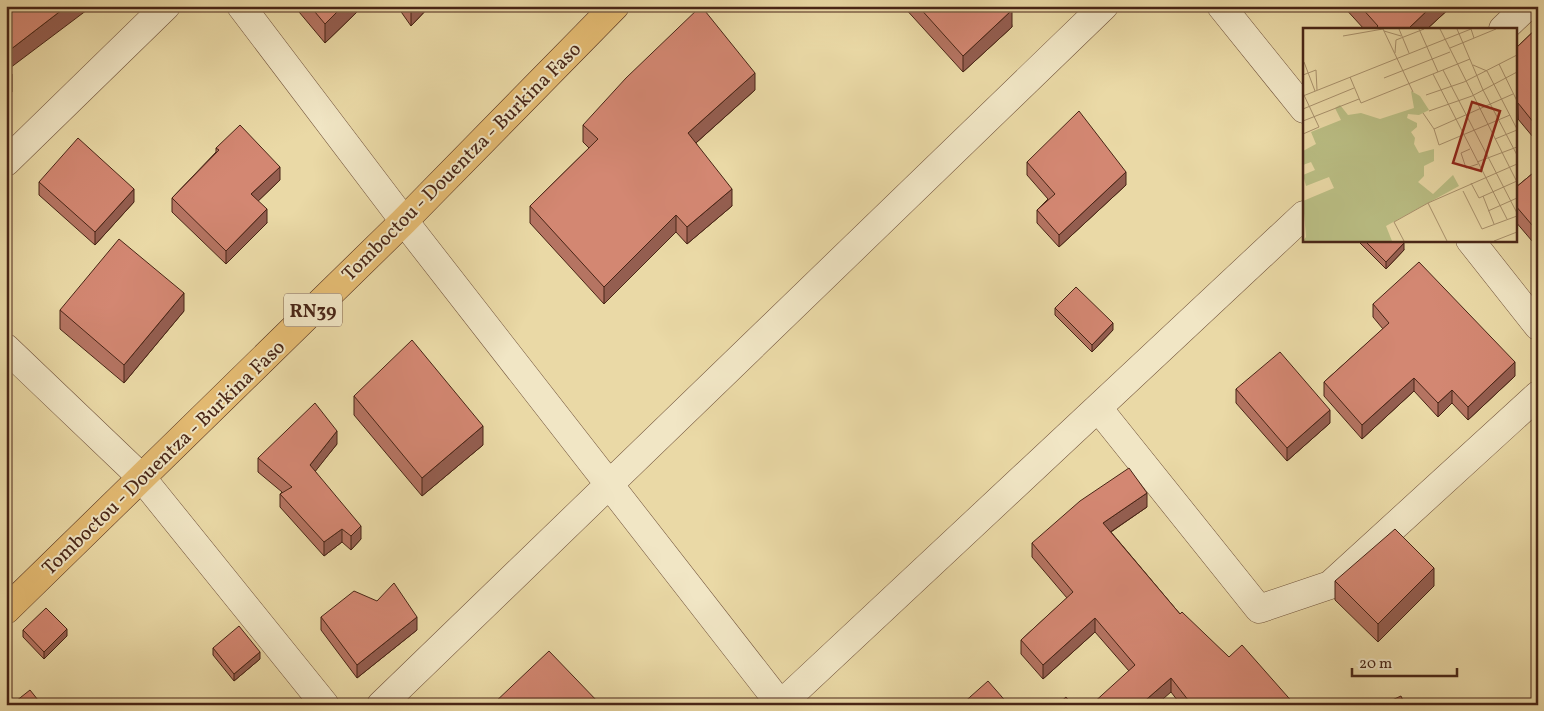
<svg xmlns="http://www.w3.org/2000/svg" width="1544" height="711" font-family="Vollkorn,serif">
<rect width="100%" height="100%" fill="#ead9a6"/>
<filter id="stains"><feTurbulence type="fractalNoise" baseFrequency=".004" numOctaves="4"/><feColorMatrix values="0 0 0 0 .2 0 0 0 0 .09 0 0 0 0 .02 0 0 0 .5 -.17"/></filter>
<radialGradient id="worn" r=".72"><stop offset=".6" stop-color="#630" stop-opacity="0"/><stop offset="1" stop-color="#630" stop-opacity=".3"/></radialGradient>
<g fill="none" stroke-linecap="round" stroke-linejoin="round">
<g stroke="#70523a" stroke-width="29">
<path id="minor" d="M241,6L404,221L781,705
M1221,6L1304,109
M1503,29L1527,6
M6,162L166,6
M1470,240L1538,326
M6,348L141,477L325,705
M1098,408L1259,609L1330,585L1538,395
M381,705L1104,6
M780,705L1304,215"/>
</g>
<g stroke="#482516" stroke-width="29">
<path id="major" d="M6,610L404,221L615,6"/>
</g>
<use href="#minor" stroke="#f1e6c5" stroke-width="28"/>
<use href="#major" stroke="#e5bc73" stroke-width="28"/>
</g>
<path fill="#b57462" stroke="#482516" d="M294,6H357V12L325,43Z
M397,6H430L411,26Z
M903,6H1009L1012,27L963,72Z
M1343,6H1452L1427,29H1364Z
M1538,27V143L1518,119L1515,49Z
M755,90L696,143L732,206L687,244L676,232L604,304L530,223V206L589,148L583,142V125Z
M216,148L280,180L258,201L267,223L226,264L172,212V198L216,152Z
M1027,162L1126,185L1059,247L1037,223V210L1048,199L1027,175Z
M1538,169V248L1515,221V188Z
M39,182L134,202L95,245L39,195Z
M1357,240H1401L1404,250L1386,269Z
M1373,304L1515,376L1468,420L1452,403L1438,417L1414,391L1362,439L1324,396V382L1383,329L1373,317Z
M1055,308L1113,330L1092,352L1055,315Z
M60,310L184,311L124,383L60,329Z
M1236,389L1330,423L1287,461L1236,403Z
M354,396L483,445L422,496L354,415Z
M337,444L315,471L361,539L351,550L342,542L324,556L280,507V494L282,492L258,472V458Z
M1147,507L1111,532L1180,614L1229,657L1295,705H1181L1171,692L1129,671L1095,632L1043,679L1021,654V640L1067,598L1032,557V543Z
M1335,581L1434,586L1378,642L1335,600Z
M321,617L417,630L357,678L321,630Z
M23,630L67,636L44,659L23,637Z
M213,648L260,659L234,681L213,655Z"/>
<path fill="#945e50" stroke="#482516" d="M67,6H87V10L6,71V53Z
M343,6H357V12L325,43V24Z
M417,6H430L411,26V12Z
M1432,6H1452L1427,29H1410V27Z
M1012,10V27L963,72V56Z
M755,73V90L688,150V133Z
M12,74V92L6,97V79Z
M1518,103V119L1515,121V105Z
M280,167V180L251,208V194Z
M1126,172V185L1059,247V235Z
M134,189V202L95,245V232Z
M732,189V206L687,244V227Z
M267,209V223L226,264V251Z
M676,215V232L604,304V287Z
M1404,243V250L1386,269V262Z
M184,293V311L124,383V365Z
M1113,323V330L1092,352V345Z
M1515,362V376L1468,420V407Z
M1414,378V391L1362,439V425Z
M1452,390V403L1438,417V403Z
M1330,410V423L1287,461V448Z
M483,426V445L422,496V478Z
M337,431V444L310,478V465Z
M8,465V484L6,486V467Z
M1147,493V507L1103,537V523Z
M361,526V539L351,550V536Z
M342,529V542L324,556V542Z
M1434,568V586L1378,642V624Z
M417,617V630L357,678V665Z
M1095,618V632L1043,679V665Z
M67,629V636L44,659V652Z
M260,652V659L234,681V674Z
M1171,678V692L1156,705H1140Z"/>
<path fill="#d38772" stroke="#482516" d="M6,6H67L6,53Z
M310,6H343L325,24Z
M407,6H417L411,12Z
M701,6L755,73L688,133L732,189L687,227L676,215L604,287L530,206L598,139L583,125L626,78Z
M918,6H1009L1012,10L963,56Z
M1360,6H1432L1410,27L1412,29H1375L1378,26Z
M1538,27V128L1518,103L1515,105V49Z
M6,68L12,74L6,79Z
M1079,111L1126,172L1059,235L1037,210L1055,194L1027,162Z
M240,125L280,167L251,194L267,209L226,251L172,198L219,150L216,148Z
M78,138L134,189L95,232L39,182Z
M1538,169V232L1515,205V188Z
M119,239L184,293L124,365L60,310Z
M1364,240H1401L1404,243L1386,262Z
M1419,262L1515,362L1468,407L1452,390L1438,403L1414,378L1362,425L1324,382L1389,323L1373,304Z
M1076,287L1113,323L1092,345L1055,308Z
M412,340L483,426L422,478L354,396Z
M1280,352L1330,410L1287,448L1236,389Z
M315,403L337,431L310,465L361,526L351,536L342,529L324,542L280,494L292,487L258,458Z
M1129,468L1147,493L1103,523L1180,614L1182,612L1229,657L1242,645L1295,705H1192L1171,678L1140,705H1091L1135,665L1095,618L1043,665L1021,640L1073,592L1032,543L1080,501Z
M1395,529L1434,568L1378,624L1335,581Z
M394,583L417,617L357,665L321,617L354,591L377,601Z
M46,608L67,629L44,652L23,630Z
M239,626L260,652L234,674L213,648Z
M549,651L600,704L599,705H492Z
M988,681L1009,705H961Z
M30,690L42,705H11Z
M1401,696L1405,705H1381Z
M1066,697L1072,705H1057Z"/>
<g text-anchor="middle" stroke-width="4" stroke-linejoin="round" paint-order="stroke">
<rect fill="#f1e6c5" stroke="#7b5f4a" stroke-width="1" x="284" y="293.5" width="58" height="33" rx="4"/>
<g font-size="19" font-weight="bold" fill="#482516">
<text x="313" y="317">RN39</text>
</g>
<g font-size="20" fill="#482516" stroke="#f1e6c5">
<text transform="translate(461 161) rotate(-45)" y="7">Tomboctou - Douentza - Burkina Faso</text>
<text transform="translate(163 457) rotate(-44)" y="7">Tomboctou - Douentza - Burkina Faso</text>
</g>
</g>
<g transform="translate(1303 28)">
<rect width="214" height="214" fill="#ead9a6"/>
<path d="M108,63L117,68L126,82L116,87L105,86L104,90L114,95V99L108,104L112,110L111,116L116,125L131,121V133L121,138V148L115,154L130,166L150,147L156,158L83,198L89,213H0L3,209L0,173L31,160L26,149L3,158L0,147L12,142L8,134L0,137V123L13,116L8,104L38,92L32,80L37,77L45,87L58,85L77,91L111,80Z" fill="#babe84"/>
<path fill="none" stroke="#a9916c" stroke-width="1" d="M80,1L110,64M96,1L106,25M116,1L135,44M137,1L214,154M154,1L180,62L214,127M81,3L98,8M40,8L80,1M147,20L193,1M92,25L93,12L121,1M1,34L12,63M196,36L214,73M170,37L184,43L214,101M140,42L214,185M130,46L204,191M0,47L13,42L14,62M47,49L58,75L167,31M81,50L147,24M0,65L16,99L0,106M123,67L161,54L214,27M0,68L168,1L171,10M169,68L214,44M0,81L51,60M126,83L169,68M120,85L131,101L136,117L207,87M0,93L56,71M131,101L210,66M192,111L214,102M167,121L158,125L163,140L175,136M174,134L214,119M168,155L176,170L214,153M160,163L179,201L214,188M180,168L191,196M125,175L144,213M185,183L214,170M101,213L91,194L125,175L214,136M191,213L214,204"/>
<path fill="#8f2418" fill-opacity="0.15" stroke="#8f2418" stroke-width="2.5" d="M169,74L197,83L178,143L150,135Z"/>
<rect width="214" height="214" fill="none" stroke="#482516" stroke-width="2.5"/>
</g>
<rect width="1544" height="711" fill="none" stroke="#ead9a6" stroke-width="25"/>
<rect x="8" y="8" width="1529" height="696" fill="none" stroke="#482516" stroke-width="2.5"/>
<rect x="12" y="12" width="1519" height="686" fill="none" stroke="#482516"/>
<path d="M1352 668v8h105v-8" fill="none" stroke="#482516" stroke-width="2.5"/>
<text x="1359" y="668" font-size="15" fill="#482516" stroke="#f1e6c5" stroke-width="4" paint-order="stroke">20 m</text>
<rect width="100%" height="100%" filter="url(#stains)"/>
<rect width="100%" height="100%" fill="url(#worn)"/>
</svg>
